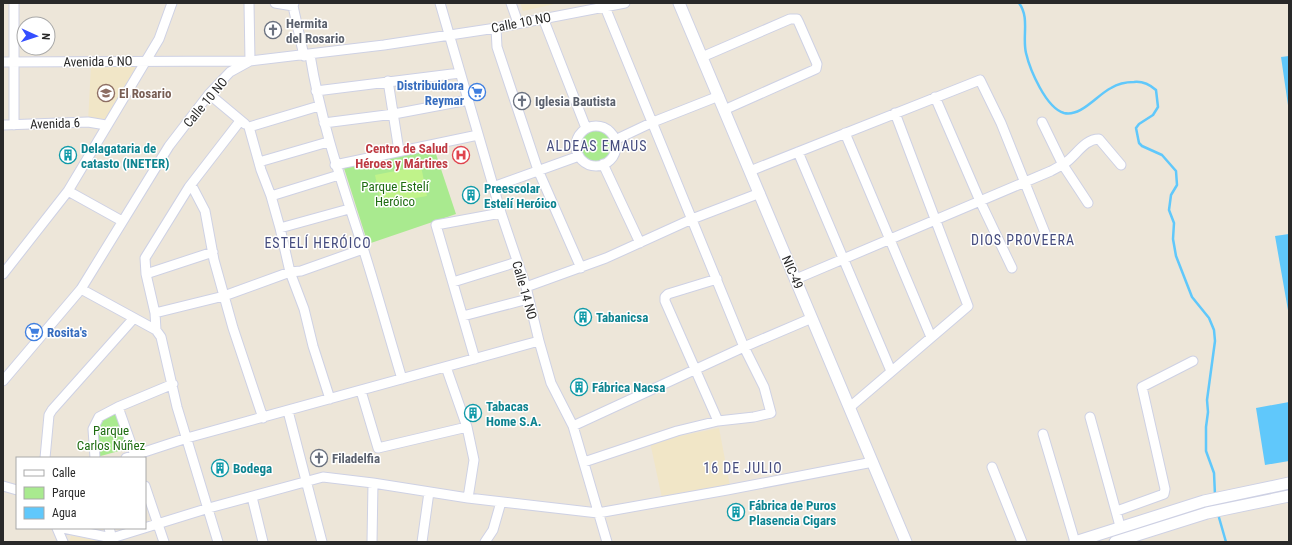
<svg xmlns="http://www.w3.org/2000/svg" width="1292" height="545" font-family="'Roboto Condensed',sans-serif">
<rect width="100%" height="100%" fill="#ede6d9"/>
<path fill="#f1e6c7" d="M520,3H559L523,11Z
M138,64L106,125L88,122L91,65Z
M719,428L730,486L662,498L650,442Z
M71,536L79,537L105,542H69Z"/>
<path fill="#a9ea8f" d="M579 146a16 16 0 1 1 32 0a16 16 0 1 1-32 0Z
M433,145L456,214L368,244L343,165Z
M117,412L130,448L97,457C96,433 92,422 117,412Z"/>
<path fill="#c0f38a" d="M421,166L427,196L381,204L375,175Z"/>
<path fill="#60c8fb" d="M1289,56V112L1281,57Z
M1289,234V316L1275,236Z
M1289,402V461L1265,465L1256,408Z"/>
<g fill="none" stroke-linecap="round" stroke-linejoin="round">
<path stroke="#60c8fb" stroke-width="2.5" d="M1019,3C1030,18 1022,36 1026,53C1030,70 1046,108 1064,113C1081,117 1097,95 1111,88C1119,83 1125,82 1134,82C1143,81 1149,84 1156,90L1158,107L1153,115L1139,124L1136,128L1139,143L1142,146L1162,155L1176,171L1177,185L1171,195L1169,210L1174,223L1173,239L1176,256L1192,297L1209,318L1214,330L1215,341L1207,400L1208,412L1206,427V451L1214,473L1215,495
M1218,514L1226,542"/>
<g stroke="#ced1e4" stroke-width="11">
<path id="minor" d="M14,3V125
M249,3L250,61
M275,3L293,6
M294,3L293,6L304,56
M440,3L501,213L526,287L539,341L551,383L573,426L607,542
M511,3L518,23
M543,18L586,128
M496,28L497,47L538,170L581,268
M310,55C321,123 342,183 363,248C377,292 389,336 402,379
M702,57L790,19H797L799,23L817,64L816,69L724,110
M3,62L249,61
M388,81L399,151
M316,91L460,73
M209,94L245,124
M935,97L980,201L1012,268
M319,106L249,127L261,170L271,196L280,228L290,272L304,309L313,346L330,399
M1042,122L1063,165L1088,203
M324,123L394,114L468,100
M3,125L88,122L106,125
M576 146a20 20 0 1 1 40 0a20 20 0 1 1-40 0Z
M845,133L931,337
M615,140L653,122L719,96
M798,152L891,371
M259,162L328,142
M603,164L640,243
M335,165L478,135
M750,171L980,80L1001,123L1047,238
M189,187L193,188L205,211L214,260L233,328L263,418
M493,187L579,156
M68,191L122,221
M271,196L339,175
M280,228L349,209
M3,274L68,191L159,39L172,3
M146,274L213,252
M717,279L668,294L665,297V301L718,421
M796,279L1051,171C1056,168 1061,166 1065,163C1076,156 1084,139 1099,139L1121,165
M453,282L517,262
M526,287L606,258L692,219L760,193
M81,289L156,330L161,337L177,407L218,542
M155,313L224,296L290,272L301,271L363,249
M463,316L528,299
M156,330L155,313L146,274L145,258L189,187L240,121
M475,359L436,225L501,213
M446,367L467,427L474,460L468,498
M3,381L81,289L169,146L209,94L230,72L250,61L384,45L496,28L625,3
M361,391L378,448L467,427
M118,407L136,458
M850,407L968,306L895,113
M288,411L322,542
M1090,417L1120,526
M573,426L744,347L812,318
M1043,434L1075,542
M45,458L49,415L52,410L134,318
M95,458L93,429L99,417L118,407L173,384
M126,458L187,438L539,341
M584,462L677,431L718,421L754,417L771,413L764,387L744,347L605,7
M992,467L1022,542
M3,486L17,490
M145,486L164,542
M252,497L263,542
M1117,511L1164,494L1165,489L1142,387L1193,361
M57,528L63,542
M63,528L112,538L209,508L323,477L373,483L468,498L598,513L727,490L873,462
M109,528L113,542
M372,542L373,483
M422,542L429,492
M485,542L493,530L501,502"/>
</g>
<g stroke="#ced1e4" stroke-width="13">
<path id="tertiary" d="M679,3L906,542
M1075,542L1204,501L1289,483
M1115,542L1207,513L1289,496"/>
</g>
<use href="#minor" stroke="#fff" stroke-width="9"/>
<use href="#tertiary" stroke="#fff" stroke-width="11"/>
</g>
<defs>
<g id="church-ring" transform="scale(0.9)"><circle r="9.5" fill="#fff" stroke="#6b7280" stroke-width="1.5"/><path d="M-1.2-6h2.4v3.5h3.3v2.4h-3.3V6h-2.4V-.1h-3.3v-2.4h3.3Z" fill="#6b7280"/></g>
<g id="supermarket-ring" transform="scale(0.9)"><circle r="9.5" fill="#fff" stroke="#3f7fe0" stroke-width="1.5"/><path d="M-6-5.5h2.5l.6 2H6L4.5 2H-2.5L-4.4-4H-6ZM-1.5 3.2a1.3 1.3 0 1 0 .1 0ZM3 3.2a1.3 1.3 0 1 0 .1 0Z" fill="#3f7fe0"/></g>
<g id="school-ring" transform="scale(0.9)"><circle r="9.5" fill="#fff" stroke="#8d6e63" stroke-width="1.5"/><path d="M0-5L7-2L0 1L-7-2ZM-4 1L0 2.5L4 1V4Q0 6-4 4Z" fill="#8d6e63"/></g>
<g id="building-ring" transform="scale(0.9)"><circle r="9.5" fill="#fff" stroke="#0f9aa8" stroke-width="1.5"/><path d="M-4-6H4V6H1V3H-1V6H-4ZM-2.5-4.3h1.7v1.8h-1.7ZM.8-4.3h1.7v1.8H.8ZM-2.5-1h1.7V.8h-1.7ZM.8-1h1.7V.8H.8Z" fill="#0f9aa8"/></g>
<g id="hospital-ring" transform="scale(0.9)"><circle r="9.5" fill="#fff" stroke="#e0444e" stroke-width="1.5"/><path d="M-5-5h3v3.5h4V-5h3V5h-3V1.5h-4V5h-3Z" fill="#e0444e"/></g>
</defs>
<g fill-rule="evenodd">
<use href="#church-ring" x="273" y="30"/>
<use href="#supermarket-ring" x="477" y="92"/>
<use href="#school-ring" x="106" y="93"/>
<use href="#church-ring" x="522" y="101"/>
<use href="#building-ring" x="68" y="155"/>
<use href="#hospital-ring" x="461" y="155"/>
<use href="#building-ring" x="471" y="195"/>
<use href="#building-ring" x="583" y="317"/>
<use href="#supermarket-ring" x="34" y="332"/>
<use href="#building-ring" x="579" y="387"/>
<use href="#building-ring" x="473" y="413"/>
<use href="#church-ring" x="319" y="458"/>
<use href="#building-ring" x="220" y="468"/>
<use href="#building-ring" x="736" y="512"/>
</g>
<g text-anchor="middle" stroke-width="3" stroke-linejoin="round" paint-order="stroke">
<g font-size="13" fill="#292929" stroke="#fff">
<text transform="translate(521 22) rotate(-11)" y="5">Calle 10 NO</text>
<text transform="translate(98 61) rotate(-1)" y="5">Avenida 6 NO</text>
<text transform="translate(205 102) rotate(-50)" y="5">Calle 10 NO</text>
<text transform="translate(55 123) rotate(-2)" y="5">Avenida 6</text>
<text transform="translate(793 272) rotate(67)" y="5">NIC-49</text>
<text transform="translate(525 290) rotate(74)" y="5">Calle 14 NO</text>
</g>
<g font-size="13" font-weight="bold" fill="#5b616d" stroke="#fff" text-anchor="start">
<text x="286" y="28">Hermita<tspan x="286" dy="15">del Rosario</tspan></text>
<text x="535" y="106">Iglesia Bautista</text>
<text x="332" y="463">Filadelfia</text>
</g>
<g font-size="13" font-weight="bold" fill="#366cbe" stroke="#fff" text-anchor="end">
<text x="464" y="90">Distribuidora<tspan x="464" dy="15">Reymar</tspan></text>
<text x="47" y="337" text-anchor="start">Rosita's</text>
</g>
<g font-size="13" font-weight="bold" fill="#785e54" stroke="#fff" text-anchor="start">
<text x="119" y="98">El Rosario</text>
</g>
<g font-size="13" font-weight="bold" fill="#0d838f" stroke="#fff" text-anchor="start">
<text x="81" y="153">Delagataria de<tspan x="81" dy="15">catasto (INETER)</tspan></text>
<text x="484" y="193">Preescolar<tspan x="484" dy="15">Estelí Heróico</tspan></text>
<text x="596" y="322">Tabanicsa</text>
<text x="592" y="392">Fábrica Nacsa</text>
<text x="486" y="411">Tabacas<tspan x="486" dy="15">Home S.A.</tspan></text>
<text x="233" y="473">Bodega</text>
<text x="749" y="510">Fábrica de Puros<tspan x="749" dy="15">Plasencia Cigars</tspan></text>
</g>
<g font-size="13" font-weight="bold" fill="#be3a42" stroke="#fff" text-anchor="end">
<text x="448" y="153">Centro de Salud<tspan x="448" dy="15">Héroes y Mártires</tspan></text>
</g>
<g font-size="13" fill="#1f6d12" stroke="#fff">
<text x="395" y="191">Parque Estelí<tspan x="395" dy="15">Heróico</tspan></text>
<text x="111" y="435">Parque<tspan x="111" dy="15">Carlos Núñez</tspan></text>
</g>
<g font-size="14" letter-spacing="1" fill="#454c7e" stroke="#fff">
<text x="597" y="151">ALDEAS EMAUS</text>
<text x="1023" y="245">DIOS PROVEERA</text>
<text x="318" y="248">ESTELÍ HERÓICO</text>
<text x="743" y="473">16 DE JULIO</text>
</g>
</g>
<rect width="1292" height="545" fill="none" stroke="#292929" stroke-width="8"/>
<rect x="16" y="457" width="130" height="72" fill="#ffffff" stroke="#a9a9a9"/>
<rect x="24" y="470" width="20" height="6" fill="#ffffff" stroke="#a9a9a9"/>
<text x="52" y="477" font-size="12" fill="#292929">Calle</text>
<rect x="24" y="487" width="20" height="12" fill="#a9ea8f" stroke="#a9a9a9"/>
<text x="52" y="497" font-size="12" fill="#292929">Parque</text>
<rect x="24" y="507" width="20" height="12" fill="#60c8fb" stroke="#a9a9a9"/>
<text x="52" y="517" font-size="12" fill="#292929">Agua</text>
<g transform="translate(36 36) rotate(93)"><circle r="19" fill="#ffffff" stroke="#a9a9a9"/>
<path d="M0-3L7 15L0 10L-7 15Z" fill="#344eff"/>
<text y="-6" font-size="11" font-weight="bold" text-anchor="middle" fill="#292929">N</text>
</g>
</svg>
